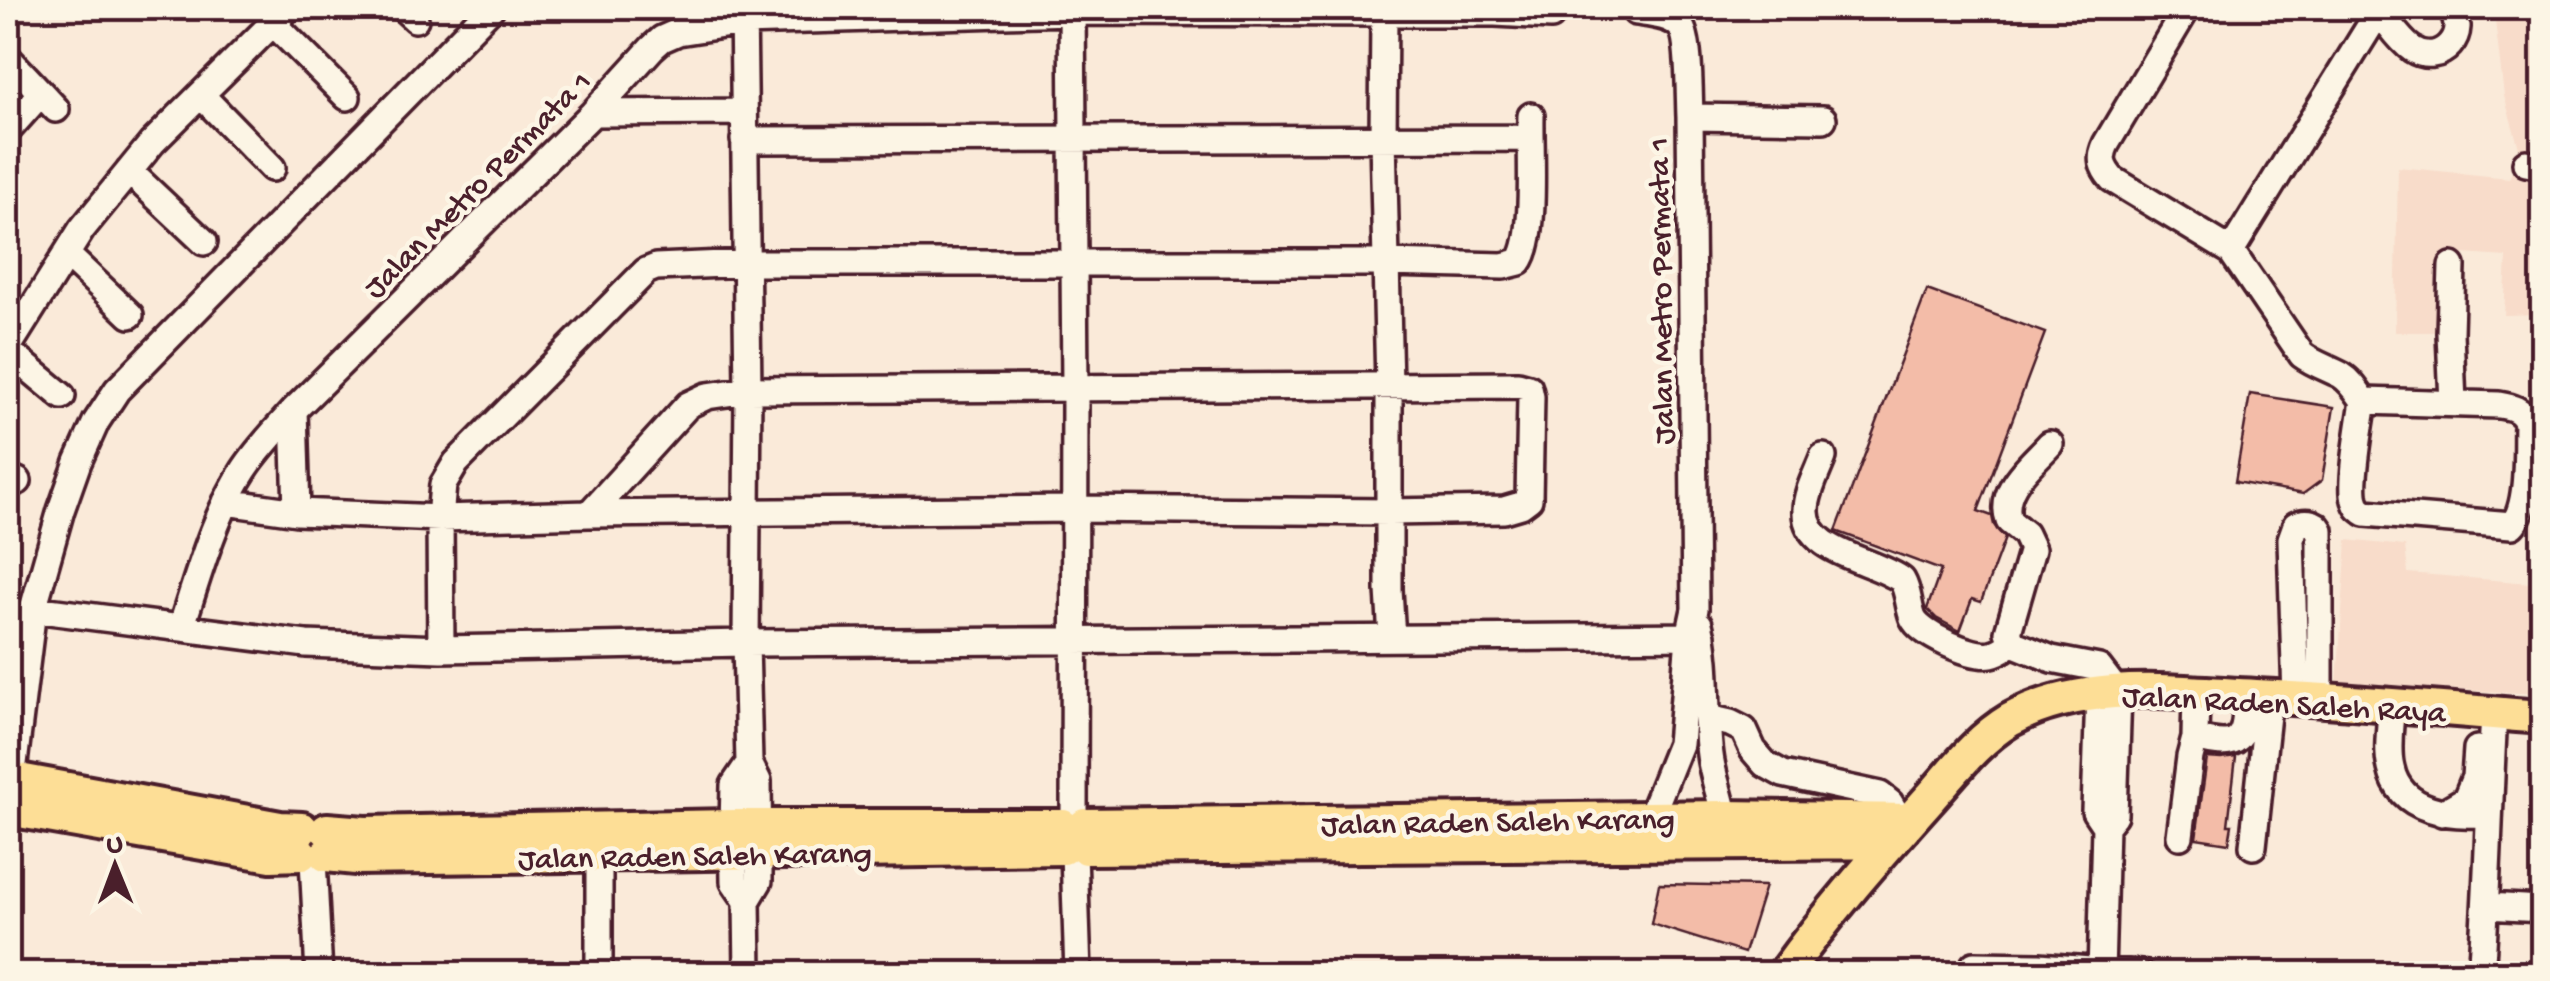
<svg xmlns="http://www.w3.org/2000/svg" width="2550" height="981" font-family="'Gochi Hand',sans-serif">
<rect width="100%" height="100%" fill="#faead9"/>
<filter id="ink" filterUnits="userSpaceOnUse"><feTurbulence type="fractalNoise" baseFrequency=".01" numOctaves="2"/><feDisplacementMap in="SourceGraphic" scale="20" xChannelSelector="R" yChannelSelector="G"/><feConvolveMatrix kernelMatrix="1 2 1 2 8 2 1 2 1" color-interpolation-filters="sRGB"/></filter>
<g filter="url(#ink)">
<path fill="#f8dcca" d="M2515,8H2530L2542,15V314L2504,315L2507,257L2448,253L2444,332H2395L2398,167L2509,178L2521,155L2504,96L2495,21Z
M2542,369V694L2337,684L2347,540L2405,546L2408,573L2530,583Z"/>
<path fill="#f3bca8" stroke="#4a1f2b" stroke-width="2.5" d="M1927,290L2045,333L1978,511L1992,516L1994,525L2005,538L1981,602L1972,599L1960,631L1936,618L1927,609L1941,570L1836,531Z
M2250,394L2334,407L2322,480L2303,494L2235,482Z
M2236,757L2228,825H2232L2229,843L2196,838L2207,758L2221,759Z
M1659,884L1765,886L1744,953L1651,924Z"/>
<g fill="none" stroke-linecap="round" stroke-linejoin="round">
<g stroke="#4a1f2b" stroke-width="32">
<path id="minor" d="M403,8L415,19
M743,8L748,390L746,643L749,763L758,781L759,872V881L747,901L748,974
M1072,8L1075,387L1074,821
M1384,8V13H1495L1551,16
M1634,8L1636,12C1650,14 1671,15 1681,27C1690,39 1689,99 1690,117L1695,609L1689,637L1680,744L1650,818V833
M2187,8L2106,144C2099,159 2102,167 2112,179L2231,251L2302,355C2314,364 2328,368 2341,375C2351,381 2357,391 2364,401L2499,405C2512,407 2521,409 2527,422C2526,448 2530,506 2512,525L2365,513C2359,508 2358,509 2355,500C2350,483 2361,421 2364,401
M2372,8L2378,11C2389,23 2399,40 2412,49C2441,68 2471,32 2450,8
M273,23L347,97
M8,58L41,93
M201,95L272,168
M593,113L743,112
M1690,117L1823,119
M8,130L41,93L56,109
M744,140L1530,138
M2526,163L2542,166
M129,171L204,242
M2231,251L2381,8
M67,255L130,315
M2452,266L2450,333L2453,403
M8,347L82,229L152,143L288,8
M8,351L62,396
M294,410L297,512
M2050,444C2031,465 1998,489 2009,521L2025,534L2032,549L2008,632L2012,643L2052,659L2099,668L2118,693L2114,815L2105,826
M1823,457C1817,473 1806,493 1806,510C1804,553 1874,559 1902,580C1909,592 1908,606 1913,618C1921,635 1973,658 1991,654C1999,653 2006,647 2012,643
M8,477L18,481
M226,502L297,512L440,518L589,514L1074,509L1389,512L1504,510L1521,505L1529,499L1531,397L1529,388L1518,385L748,390L707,396L688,405L589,514
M33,609L306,644L441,649L746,643L1702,636
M1699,624C1710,667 1704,711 1710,755C1713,781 1725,805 1726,831
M181,628C199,574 213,518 244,470C258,448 277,429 294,410L593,113L652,48L662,39L678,32L743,22L1071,12L1384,13L1383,138L1389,385V590L1392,638
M441,649L440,518L443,485L456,463L646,271L656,267L747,263H1387L1503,266L1519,262C1537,239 1530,149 1531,116
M2099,693L2095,811L2105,826L2101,974
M2196,693L2195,738C2241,751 2247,739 2246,695
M2296,698L2291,539L2296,525C2304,521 2315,521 2320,530V700
M2391,705C2391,725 2386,749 2391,768C2400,812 2452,817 2488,813
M1708,718L1730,723L1744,730L1753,750L1765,764L1783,774L1880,795L1890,803L1900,820
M10,796L33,609L61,510L78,462L96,422L117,390L491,8
M2442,813L2466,799L2475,777L2477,749
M2180,836L2190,757L2195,738
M2253,846L2269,696
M1074,853L1078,974
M313,860L319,974
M747,901L734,882L733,826L734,785L749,763
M2486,906L2542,909
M1974,965L2039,966L2141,974
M599,974V856
M2481,974C2488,887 2489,800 2494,714"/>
</g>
<g stroke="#4a1f2b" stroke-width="40">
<path id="major" d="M8,778L280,828L302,829
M8,809L271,855L301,854
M1085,825L1725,817L1910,820
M327,830L365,833L733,826H1063
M1086,848L1890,842
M326,855L356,858L1063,848
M1784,974C1828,913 1879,855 1929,799C1954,771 1978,739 2010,720C2083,679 2176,692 2256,696C2351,700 2447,710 2542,717"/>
</g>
<use href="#minor" stroke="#fcf5e5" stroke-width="25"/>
<use href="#major" stroke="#fdde96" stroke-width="32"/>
</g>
</g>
<g text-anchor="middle" stroke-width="9" stroke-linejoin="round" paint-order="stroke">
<g font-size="32" fill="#4a1f2b" stroke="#fcf5e5">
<text transform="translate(476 183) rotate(-45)" y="11">Jalan Metro Permata 1</text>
<text transform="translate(1659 291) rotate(-91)" y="11">Jalan Metro Permata 1</text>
<text transform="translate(2284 702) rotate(3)" y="11">Jalan Raden Saleh Raya</text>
<text transform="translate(1498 820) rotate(-1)" y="11">Jalan Raden Saleh Karang</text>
<text transform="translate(695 854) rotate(-1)" y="11">Jalan Raden Saleh Karang</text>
</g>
</g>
<rect width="2550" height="981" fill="none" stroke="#fcf5e5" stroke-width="40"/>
<rect x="20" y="20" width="2510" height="941" fill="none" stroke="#4a1f2b" stroke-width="4" filter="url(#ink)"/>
<g transform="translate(115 866) rotate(359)" stroke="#fcf5e5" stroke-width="8" paint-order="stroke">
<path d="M0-8L18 38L0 25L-18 38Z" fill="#4a1f2b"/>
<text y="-15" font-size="28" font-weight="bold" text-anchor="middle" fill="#4a1f2b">U</text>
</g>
</svg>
